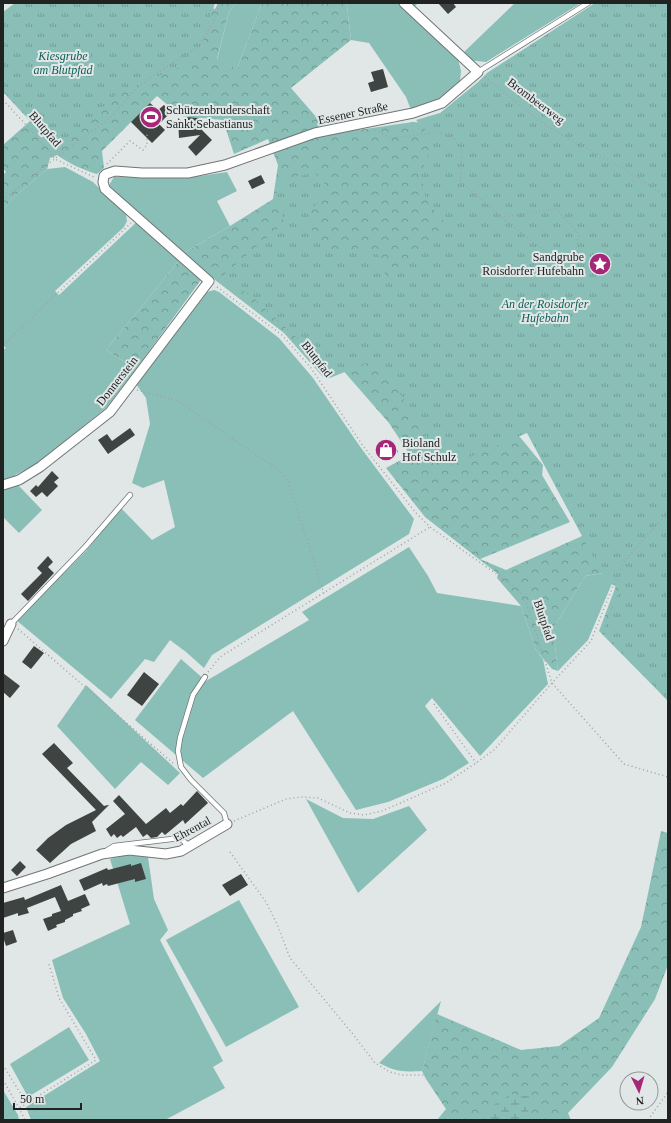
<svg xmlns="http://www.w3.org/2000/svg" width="671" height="1123" font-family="'Times New Roman',serif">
<defs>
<pattern id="forest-crowns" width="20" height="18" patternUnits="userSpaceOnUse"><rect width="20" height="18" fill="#8abfb8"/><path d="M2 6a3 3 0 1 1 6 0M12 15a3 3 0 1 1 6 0" fill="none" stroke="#709b95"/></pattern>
<pattern id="wetland-marsh" width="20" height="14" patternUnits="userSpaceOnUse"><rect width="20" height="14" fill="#8abfb8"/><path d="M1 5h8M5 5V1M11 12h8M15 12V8" fill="none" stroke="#709b95"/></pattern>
<pattern id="park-tufts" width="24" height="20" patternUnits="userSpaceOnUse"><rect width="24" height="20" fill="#8abfb8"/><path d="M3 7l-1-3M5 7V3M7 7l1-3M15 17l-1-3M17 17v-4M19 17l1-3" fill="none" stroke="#709b95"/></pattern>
</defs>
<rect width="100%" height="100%" fill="#e0e7e6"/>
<path fill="#8abfb8" d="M236,3H262L237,69L217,60L229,12Z
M345,3H418L412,9L464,52L515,3H581L486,62L458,59L461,71L460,81L440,100L411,110L406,97L369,43L351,40L347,6Z
M65,167L93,182L126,214L127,221L124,227L55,291L59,295L141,218L109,185L114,177L187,178L227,172L237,191L217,201L230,226L185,252L178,262L106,350L136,369L107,407L38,463L15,475L19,486L42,510L19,533L3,517V350L6,348L3,345V210L14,197L47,169Z
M214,290L219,292L279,338L313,378L361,448L414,519L409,534L212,655L204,668L186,652L170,640L154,662L145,659L111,699L16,620L86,551L121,508L152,540L175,527L164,480L143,488L132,483L150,424L146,398L136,384L207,292Z
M409,547L428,576L437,593L521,606L536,650L543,659L548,684L480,756L432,698L425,706L469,763L443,779L388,802L356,810L293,711L203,778L135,720L181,659L206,681L309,620L302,612Z
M610,572L613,581L588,640L558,671L553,629L585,576Z
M86,685L180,773L168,785L141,762L115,789L57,726Z
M306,799L343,818L373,819L409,806L427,830L358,893Z
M126,855L148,857L154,899L168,930L160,940L223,1061L213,1067L225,1088L165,1120H31L26,1107L100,1061L86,1034L63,998L52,960L130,924L110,859Z
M239,900L299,1007L226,1047L166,940Z
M441,1001L422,1071C402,1072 397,1072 379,1063Z
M69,1027L89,1060L28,1097L10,1064Z
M3,1090L18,1115L19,1120H3Z"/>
<path fill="url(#forest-crowns)" d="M199,3L215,9L218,3H236L229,12L217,59L237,69L262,3H345L347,6L351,40L291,88L324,126L345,131L365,129L413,122L438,124L489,248L510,425L543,465L542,475L570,522L480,559L506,570L580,537L606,522L668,701L599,631L617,583L609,572L585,576L553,629L558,671L552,669L536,650L521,606L497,578L498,574L425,517L386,468L410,455L389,423L340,367L323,377L284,333L206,273L136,369L106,350L178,262L185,252L230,226L273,199L278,165L268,139L234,154L223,120L181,116L157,96L102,151L104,168L97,174C83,170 70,164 57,155L50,158L47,169L14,197L3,210V175L6,172L3,168V145L30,121L3,92V68Z
M661,831L668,833V965L655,999L612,1067L568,1113L571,1120H437L446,1109L426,1079L422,1071L437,1014L521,1050L559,1046L599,1018L641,927Z"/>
<path fill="url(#wetland-marsh)" d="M511,1094L529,1096L528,1120H491L492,1106Z"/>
<path fill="url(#park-tufts)" d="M15,3H215L197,60L118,93L57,148L3,90V12Z
M595,3H668V701L603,631L620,589L606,581L527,433L446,467L378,359L327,379L306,346L249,294L219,279L284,223L276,190L288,178L314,173L324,180L325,195L310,211V226L320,244L335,252L368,247L379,256L387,280L451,230L426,200L421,174L430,148L429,133L416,120L440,113L478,82L487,73Z"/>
<path fill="#3f4443" d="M438,3H453L456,7L448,14Z
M383,69L388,87L371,92L368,83L374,81L371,72Z
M150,103L158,110L164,105L171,112L159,124L165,130L152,143L131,122Z
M187,117L200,118L202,130L212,140L196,156L188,147L200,135L179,138L178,118L188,128Z
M261,175L265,183L252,189L248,181Z
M130,428L135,435L108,454L98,440L107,434L112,441Z
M395,445L398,452L381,459L378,451Z
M52,471L59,478L54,482L58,486L47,497L42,492L36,497L30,491L36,485L38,487Z
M48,556L53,562L48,567L54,573L28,601L21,594L42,573L37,568Z
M34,646L44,653L31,669L22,662Z
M144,672L159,684L142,706L127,695Z
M3,673L20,686L10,698L3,692Z
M54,743L73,763L67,768L104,806L108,805H109L92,822L96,831L71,844L50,863L36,850L48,838L66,825L96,810L42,754Z
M197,791L208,803L185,824L183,820L165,835L162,832L157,837L151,838L147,834L143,837L136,827L123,837L121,835L117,838L114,834L111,837L106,829L125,814L113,801L119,795L146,824L166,808L170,813L181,804L183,806Z
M20,861L26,867L17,876L11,870Z
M141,863L146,879L135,882V879L108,886L107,884L103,886L102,883L84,891L79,880L107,868L108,870L131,864V866Z
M241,874L248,885L230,896L222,885Z
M61,885L68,901L85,894L90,905L81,909L82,911L73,914V916L65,920V922L56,925L57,927L48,931L43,919L52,916V914L61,911L55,897L27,908L29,913L18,916V913L3,918V903L24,897L25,900Z
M13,930L17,942L6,946L3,937V933Z"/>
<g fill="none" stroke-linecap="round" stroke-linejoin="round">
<g stroke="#707574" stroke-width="6">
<path id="service" d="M478,72L588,3
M11,624L86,546L130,495
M205,677L193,695L180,738L178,751L181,767L191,780L224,813L227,824
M106,851L114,846L180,838L189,846"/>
</g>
<g stroke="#707574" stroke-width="11">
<path id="minor" d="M3,485L19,480L40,467L110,412L209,281L105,189L103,182L104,176L106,174L115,171L142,173H188L225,165L315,133L413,113L442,103L478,72L404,3
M3,641L11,624
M3,888L47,874L102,854L129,850L166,854L181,851L227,824"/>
</g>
<path stroke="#9ea3a3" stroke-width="1.5" stroke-dasharray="1 3" stroke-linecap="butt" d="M485,77L538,120L557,132L626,170L668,198
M3,100L29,128L55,159L96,178
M375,130L391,138L438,132L453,136L462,151L460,181L501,217L550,255L575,254L579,234L556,209L501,217
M107,164L130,141L143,150L147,145V133
M3,200L67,149L109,119L136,89L157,73L199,46L213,23L220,3
M217,287L282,335L311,368L363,446L416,513L430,527L519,590L526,602L552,683L624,764L668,777
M3,345L131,223
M137,390L178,401L281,472L288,481L324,594
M18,629L174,764
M208,672L220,657L430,527
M434,704L476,763
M234,821L286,799L301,797L318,798L350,813L364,815L382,811L446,783L476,763L494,750L552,683L591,641L613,586L626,559L661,520L668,509
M230,852L266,902L277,924L290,958L352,1033L375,1063L390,1072L401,1075H427
M3,1065L22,1096
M3,1080L19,1108L25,1120
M3,1118L96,1060L59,998L49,964
M648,1120L668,1092"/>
<use href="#service" stroke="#fff" stroke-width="4.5"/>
<use href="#minor" stroke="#fff" stroke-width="9"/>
</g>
<defs>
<g id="stadium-disc" transform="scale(1.15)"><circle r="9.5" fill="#a62777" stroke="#e0e7e6"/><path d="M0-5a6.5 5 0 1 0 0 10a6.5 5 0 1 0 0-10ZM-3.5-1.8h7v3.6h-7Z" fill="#fff"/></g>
<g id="sight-disc" transform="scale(1.15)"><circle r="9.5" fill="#a62777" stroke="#e0e7e6"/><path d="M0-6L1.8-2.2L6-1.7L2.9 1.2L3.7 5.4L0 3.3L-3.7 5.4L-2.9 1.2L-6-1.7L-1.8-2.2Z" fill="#fff"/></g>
<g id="shop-disc" transform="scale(1.15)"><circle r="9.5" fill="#a62777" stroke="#e0e7e6"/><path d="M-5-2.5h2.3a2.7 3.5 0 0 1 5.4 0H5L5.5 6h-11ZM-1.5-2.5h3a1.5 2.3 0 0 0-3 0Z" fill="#fff"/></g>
</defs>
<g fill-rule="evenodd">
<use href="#stadium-disc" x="151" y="117"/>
<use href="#sight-disc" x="600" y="264"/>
<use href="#shop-disc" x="386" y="450"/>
</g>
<g text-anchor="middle" stroke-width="4" stroke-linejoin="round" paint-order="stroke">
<g font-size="12" font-style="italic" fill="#0c5e57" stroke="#e0e7e6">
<text x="63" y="60">Kiesgrube<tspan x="63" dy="14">am Blutpfad</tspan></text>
<text x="545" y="308">An der Roisdorfer<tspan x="545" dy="14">Hufebahn</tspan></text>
</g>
<g font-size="12" fill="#212323" stroke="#e0e7e6">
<text transform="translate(536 101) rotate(37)" y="4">Brombeerweg</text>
<text transform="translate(353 113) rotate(-12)" y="4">Essener Straße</text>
<text transform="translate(45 129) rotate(49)" y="4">Blutpfad</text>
<text transform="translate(317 359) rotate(52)" y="4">Blutpfad</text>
<text transform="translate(117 381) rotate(-52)" y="4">Donnerstein</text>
<text transform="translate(544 620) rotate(71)" y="4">Blutpfad</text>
<text transform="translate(192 829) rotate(-28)" y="4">Ehrental</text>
</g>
<g font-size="12" fill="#212323" stroke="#e0e7e6" text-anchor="start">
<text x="166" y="114">Schützenbruderschaft<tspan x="166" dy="14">Sankt Sebastianus</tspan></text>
<text x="584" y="261" text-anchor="end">Sandgrube<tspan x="584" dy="14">Roisdorfer Hufebahn</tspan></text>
<text x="402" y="447">Bioland<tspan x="402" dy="14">Hof Schulz</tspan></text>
</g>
</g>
<rect width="671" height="1123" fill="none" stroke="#212323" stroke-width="8"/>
<g transform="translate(639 1091) rotate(175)"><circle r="19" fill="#e0e7e6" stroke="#949998"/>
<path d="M0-3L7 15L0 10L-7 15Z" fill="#a62777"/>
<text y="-6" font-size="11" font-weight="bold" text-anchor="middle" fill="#212323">N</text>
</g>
<path d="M14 1103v6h67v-6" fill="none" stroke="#212323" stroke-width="2"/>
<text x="20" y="1103" font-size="12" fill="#212323" stroke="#e0e7e6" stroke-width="3" paint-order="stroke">50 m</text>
</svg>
